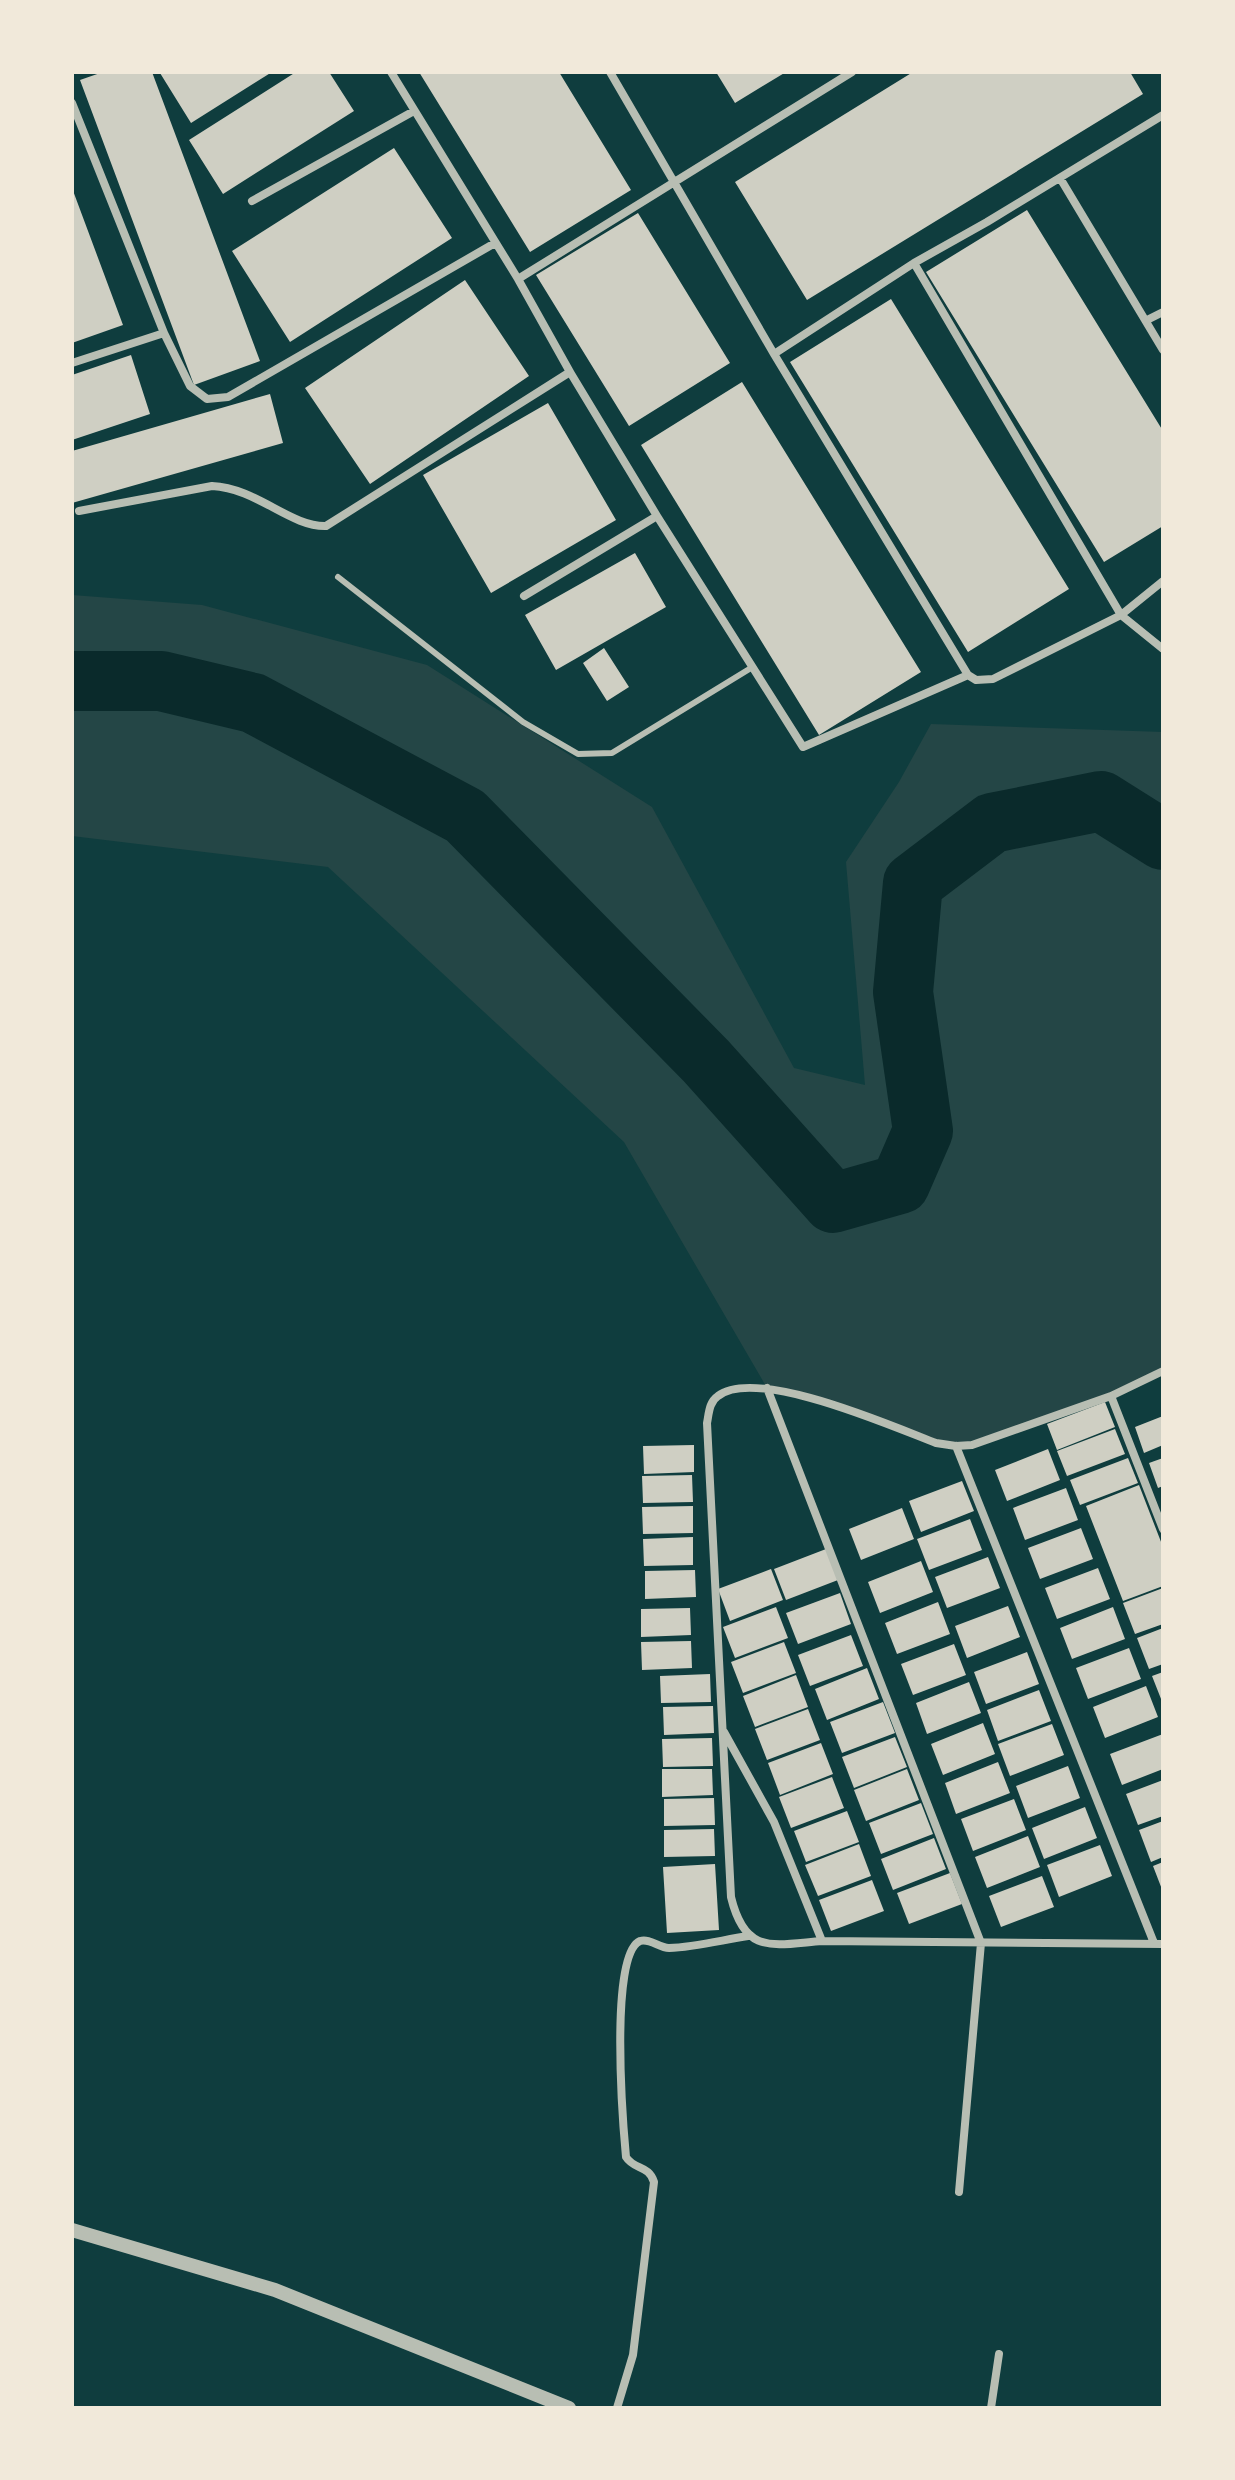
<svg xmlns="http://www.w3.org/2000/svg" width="1235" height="2480" font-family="'Noto Sans',sans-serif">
<rect width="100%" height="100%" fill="#0f3d3e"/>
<path fill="#244646" d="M72,595L202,605L427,665L652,807L794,1068L865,1085L846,862L899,782L931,724L1163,732V1371L1111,1396L956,1446L821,1400L767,1388L624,1142L328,867L72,836Z"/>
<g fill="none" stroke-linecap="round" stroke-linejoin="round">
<path stroke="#0a2a2b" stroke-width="60" d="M72,681H161L253,703L465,816L706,1061L833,1203L900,1184L923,1131L903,992L913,883L992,823L1101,801L1163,840"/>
</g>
<path fill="#cfcfc3" d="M103,72H152L260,361L194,385L80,80Z
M163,72H272L191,123L160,73Z
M296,72H329L354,111L223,194L189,140Z
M419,72H559L631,190L530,252Z
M716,72H786L735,103Z
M913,72H1130L1143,94L807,300L735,182Z
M394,148L452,238L290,342L232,251Z
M72,188L123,325L72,343Z
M1027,210L1163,431V526L1104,562L926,272Z
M638,213L730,363L629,426L536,275Z
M465,280L529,376L370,484L305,388Z
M891,299L1069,589L968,652L790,362Z
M131,355L150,414L72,440V375Z
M742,382L921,672L819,735L641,445Z
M270,394L283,443L72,503V451Z
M548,403L616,520L491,593L423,475Z
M635,553L666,607L556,670L525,615Z
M604,648L629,687L607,701L583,663Z
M1105,1402L1115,1427L1057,1450L1047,1424Z
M1163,1416V1445L1144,1453L1135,1427Z
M1115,1429L1125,1454L1067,1476L1057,1451Z
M694,1445V1472L644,1474L643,1446Z
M1048,1449L1060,1480L1007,1501L995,1470Z
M1128,1458L1138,1483L1080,1505L1070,1480Z
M1163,1458V1486L1158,1488L1149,1463Z
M692,1475L693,1502L643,1503L642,1476Z
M962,1481L974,1511L921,1532L909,1501Z
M1139,1485L1163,1547V1586L1123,1601L1086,1506Z
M1066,1488L1078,1520L1025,1540L1013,1508Z
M693,1506V1533L643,1534L642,1507Z
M902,1508L914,1539L861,1560L849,1529Z
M970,1519L982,1550L929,1570L917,1539Z
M1081,1528L1093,1559L1040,1579L1028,1548Z
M693,1537V1565L644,1566L643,1539Z
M826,1549L838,1580L786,1600L774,1569Z
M988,1557L1000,1588L947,1608L935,1577Z
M921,1561L933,1592L880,1613L868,1582Z
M1098,1568L1110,1599L1057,1619L1045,1588Z
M771,1569L783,1600L730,1621L718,1589Z
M695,1570L696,1597L645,1599V1571Z
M1163,1588V1624L1135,1634L1123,1603Z
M840,1593L851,1624L798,1644L786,1613Z
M938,1602L950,1634L897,1654L885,1623Z
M1008,1606L1020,1637L967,1658L955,1626Z
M776,1607L788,1638L735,1658L723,1627Z
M1113,1607L1125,1639L1072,1659L1060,1628Z
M690,1608L691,1635L641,1637V1609Z
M1163,1628V1664L1149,1669L1137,1638Z
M851,1635L863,1666L810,1686L798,1655Z
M691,1641L692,1668L642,1670L641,1642Z
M784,1642L796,1673L743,1693L731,1662Z
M954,1644L966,1675L913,1695L901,1664Z
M1129,1648L1141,1679L1088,1699L1076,1668Z
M1027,1652L1039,1684L986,1704L974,1672Z
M867,1668L879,1699L827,1720L815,1689Z
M1163,1672V1704L1152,1676Z
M710,1674L711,1702L661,1703L660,1676Z
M796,1675L808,1707L755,1727L743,1696Z
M969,1682L981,1713L927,1734L916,1703Z
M1146,1686L1158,1717L1105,1738L1093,1707Z
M1039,1690L1051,1721L998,1741L987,1710Z
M883,1702L895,1733L842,1753L830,1722Z
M713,1706L714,1733L664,1735L663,1707Z
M808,1709L820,1740L767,1760L755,1729Z
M983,1723L995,1754L943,1775L931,1744Z
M1052,1724L1064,1755L1010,1776L998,1744Z
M1163,1734V1769L1122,1785L1110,1754Z
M895,1737L907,1767L854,1788L842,1757Z
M712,1738L713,1766L663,1767L662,1739Z
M821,1743L833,1774L780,1795L768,1763Z
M998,1762L1010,1793L956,1814L945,1783Z
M1068,1766L1080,1798L1028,1818L1016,1786Z
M662,1769H712L713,1795L662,1797Z
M907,1769L919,1800L866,1821L854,1790Z
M832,1777L844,1808L791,1828L779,1797Z
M1163,1780V1816L1138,1825L1126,1794Z
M714,1798L715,1825L664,1826V1799Z
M1014,1799L1026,1830L973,1851L961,1819Z
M921,1803L933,1834L881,1854L869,1823Z
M1085,1807L1097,1838L1044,1859L1032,1828Z
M847,1811L859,1842L806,1862L794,1831Z
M1163,1821V1857L1151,1862L1139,1830Z
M714,1829L715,1856L664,1857V1830Z
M1028,1836L1040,1867L987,1888L975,1857Z
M934,1838L946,1869L893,1890L881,1859Z
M859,1844L871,1876L818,1896L805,1865Z
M1100,1845L1112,1876L1059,1897L1047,1865Z
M1163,1862V1892L1153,1866Z
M715,1864L719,1930L667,1933L663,1867Z
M950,1873L962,1904L909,1924L897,1893Z
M1042,1876L1054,1907L1001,1927L989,1896Z
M872,1880L884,1911L831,1931L819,1900Z"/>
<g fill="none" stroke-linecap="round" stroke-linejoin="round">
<path stroke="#b8beb3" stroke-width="6" d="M338,577L523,722L578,754L612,753L751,668"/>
<path stroke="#b8beb3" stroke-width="8" d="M391,72L518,279L570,372L657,516L803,747L968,675
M610,72L774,354L968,675L976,680L993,679L1121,615L1163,581
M72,103L164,333L190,386L207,399L228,397L495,243
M1060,178L1163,350
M252,201L414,111
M914,263L1121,615L1163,649
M518,279L852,72
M1147,320L1163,312
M774,354L914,263L987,222L1163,115
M72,363L164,333
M79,511L212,486C257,488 290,527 326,526L570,372
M524,596L657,516
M1163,1371L1111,1396L972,1445L956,1446L936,1443C894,1427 756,1366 718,1396C709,1402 709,1413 707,1423L731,1897C745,1955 772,1945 822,1941L1163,1944
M767,1388L981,1943L959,2192
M1111,1396L1163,1529
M956,1446L1154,1943
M724,1732L774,1822L822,1941
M617,2408L633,2355L654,2182C649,2165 634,2170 626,2157C623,2125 609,1954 640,1941C650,1938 659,1948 669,1948C695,1947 722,1940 748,1936
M991,2408L999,2354"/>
<path stroke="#b8beb3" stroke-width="14" d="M72,2230L275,2290L569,2408"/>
</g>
<rect width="1235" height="2480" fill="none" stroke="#f1e9da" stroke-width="148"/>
</svg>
